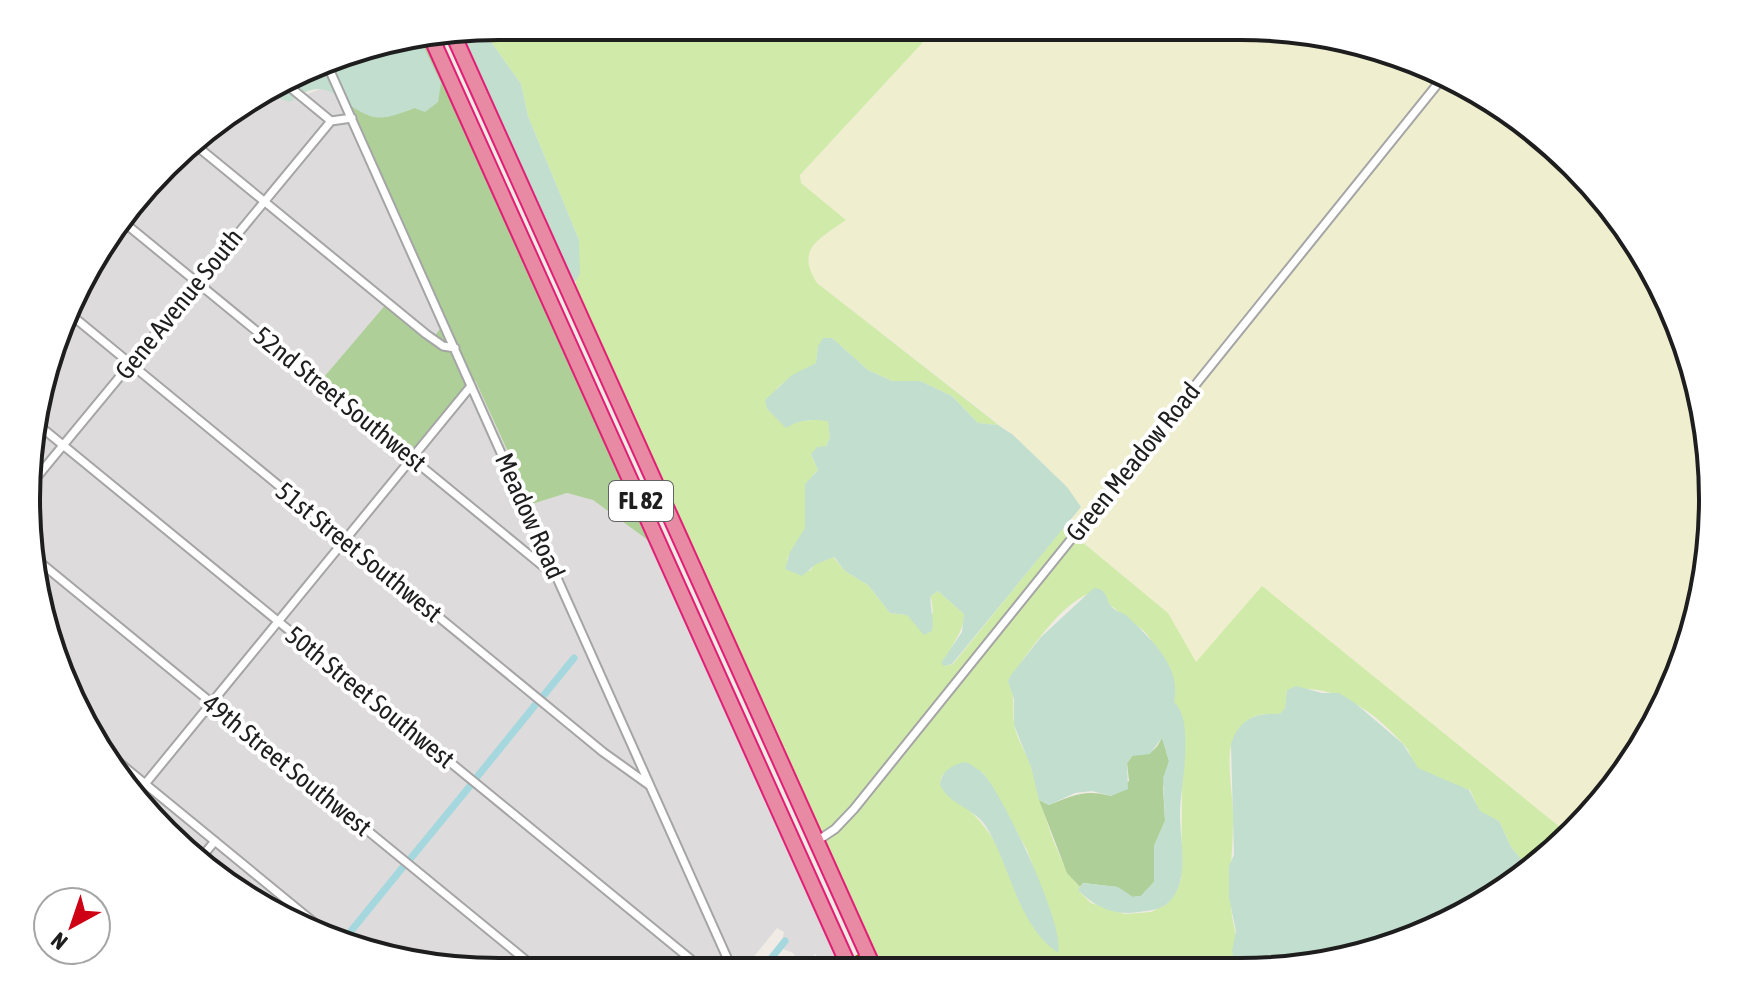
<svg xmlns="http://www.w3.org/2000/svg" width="1739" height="998" font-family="'Asap Condensed',sans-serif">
<rect width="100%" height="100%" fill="#f0ebe4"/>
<path fill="#dddbdb" d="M323,88L341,97L445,322L433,338L475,380L532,504L567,493L594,500L656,546L844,965L831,971H816L823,962L815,954L808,964L801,963L793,953L781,948L784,932L777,928L742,971H468L347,947L237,893L124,787L51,651L26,499L42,376L106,236L211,123L248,104L255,105L267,94L291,100Z"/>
<path fill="#efeecf" d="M937,27H1271L1392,51L1502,105L1633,236L1704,406V591L1634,761L1574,834L1571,836L1263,587L1196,663L1168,613L1064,527L1079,508L1067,487L1012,434L817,283L807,267V255L818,240L845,219L801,183L800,175Z"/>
<path fill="#d0eba9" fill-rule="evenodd" d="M499,26L937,27L800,175L801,183L846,220C819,239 795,249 817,283L1009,433L997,425L978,423L952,396L920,381H892L868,370L832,338L818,346L816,363C795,378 773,381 767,409L786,427C800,419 812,420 828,420L830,438L826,446L811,454L818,470C797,488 810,510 804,532C800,542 791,550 787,560L810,571L815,564L833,557L845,571L868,585L890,613L907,615L914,620L933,613L931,596L938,591L964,614C964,636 947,646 945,666L953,664L1064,527L1168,613L1196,662L1262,586L1571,836L1529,869L1511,847L1499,821L1480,812L1470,790C1459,787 1425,774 1418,768C1411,762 1411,752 1405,746C1374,711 1335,682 1287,690L1285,708L1280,715C1256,711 1242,719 1232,742C1226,758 1233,797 1233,815C1234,854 1225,893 1235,930C1238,943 1228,956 1236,971H880L571,288L576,283L579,240L528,116L521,84L482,29ZM1102,590L1110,605L1145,632L1167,662L1174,702L1183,721L1181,880L1167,904L1151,912L1125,914L1091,903L1078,890L1080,887C1057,867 1040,799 1032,769C1027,753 1016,739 1014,723C1012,707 1016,695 1008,681C1029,652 1066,593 1102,590ZM950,768L982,772L988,780L1027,850L1055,927L1034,924C1015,898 1011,872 996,844C982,819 962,803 940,785L941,777Z"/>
<path fill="#aed098" d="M427,38L656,546L593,500L567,493L532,504L475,380L409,457L319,383L387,303L433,338L445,322L341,97C367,115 383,121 414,108L428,59L420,39Z
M1162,737L1169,761L1163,787L1165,821L1154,846V882L1141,896L1132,897L1117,887L1083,883L1080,887L1067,873L1039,800L1049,805C1073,795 1086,789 1111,796L1129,781L1127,763L1133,755C1149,755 1156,752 1162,737Z"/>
<path fill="#c1dece" d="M482,29L521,84L528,116L579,240L580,274L571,288L457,33Z
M420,39L441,83L438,102L425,112L414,108C401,113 384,121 370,116C336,104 330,71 290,102L267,94L347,51Z
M823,338H832L868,370L892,381H920L952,396L978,423L997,425L1012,434L1067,487L1081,507L952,664L944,666L941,663L962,632L964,614L938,591L931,596C929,609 935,618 932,631L924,635L907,615L890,613L868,585L845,571L834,557L816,564L802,576L785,569L790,552L805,528V484L818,470L811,454L817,447L826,446L830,438L828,421C812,419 800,419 786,428L767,409L765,400L792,375L816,363L818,346Z
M1094,588L1102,590C1108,596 1107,601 1111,606C1115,612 1123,612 1127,616C1150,639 1182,665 1174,702C1195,720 1181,784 1180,810C1179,836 1189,870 1175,894C1167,909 1154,910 1138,912C1114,916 1095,907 1078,890L1083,883L1118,887L1133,897L1141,896L1154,882V846L1165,821L1163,778L1169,761L1162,738L1150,754L1132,756L1127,763L1128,789L1111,796L1092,791L1075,793L1049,805L1039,800L1031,767L1014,725V699L1008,681L1011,675L1041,637Z
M1296,686L1322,693H1339L1355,703L1403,744L1418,768L1469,790L1480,811L1499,821L1511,847L1529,869C1511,882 1494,899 1474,910C1402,948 1318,971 1236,971L1232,951L1236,931L1229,898V866L1234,855L1231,744C1239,719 1256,712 1280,714L1285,708L1287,690Z
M966,762C973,766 981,770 986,777C1005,800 1066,927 1058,953C1016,924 1011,865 985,825C972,807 950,805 940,785C941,771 953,764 966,762Z"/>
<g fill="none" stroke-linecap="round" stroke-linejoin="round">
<path stroke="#a4d7de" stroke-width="7" d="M544,695L574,658
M477,777L536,704
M411,858L470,786
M351,931L403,867
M761,971L785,941"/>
<g stroke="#a5a5a5" stroke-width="11">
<path id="street" d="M326,62L733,971
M286,84L331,121L352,118
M193,143L426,334L443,346L455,348
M121,220L555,576
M70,314L603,752L649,785
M36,423L705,971
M27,489L331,121
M36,559L539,971
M105,751L339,943
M145,784L471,386
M124,787L134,775
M817,841L835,829L854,809L1444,76
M200,859L215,841
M288,918L296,908"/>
</g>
<g stroke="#787902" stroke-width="14">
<path id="secondary" d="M839,971L869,957"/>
</g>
<g stroke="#df2075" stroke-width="18">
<path id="highway" d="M453,34L875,971
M431,37L851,971"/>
</g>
<use href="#street" stroke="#fff" stroke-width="7"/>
<use href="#secondary" stroke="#fbf8b7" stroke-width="10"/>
<use href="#highway" stroke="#e98aa5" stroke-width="14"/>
</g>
<g text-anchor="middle" stroke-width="8" stroke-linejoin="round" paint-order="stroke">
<rect fill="#fff" stroke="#626262" stroke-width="2" x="609" y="481" width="64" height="40" rx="6"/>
<g font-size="24" font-weight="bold" fill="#1e1e1e">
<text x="641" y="509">FL 82</text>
</g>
<g font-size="26" fill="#1e1e1e" stroke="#fff">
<text transform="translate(179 304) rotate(-51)" y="9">Gene Avenue South</text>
<text transform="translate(340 399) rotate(39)" y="9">52nd Street Southwest</text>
<text transform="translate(1133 462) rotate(-51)" y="9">Green Meadow Road</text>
<text transform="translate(530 516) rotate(66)" y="9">Meadow Road</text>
<text transform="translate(359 552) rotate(39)" y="9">51st Street Southwest</text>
<text transform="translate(370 697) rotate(39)" y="9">50th Street Southwest</text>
<text transform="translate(287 765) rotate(39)" y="9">49th Street Southwest</text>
</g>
</g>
<path d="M0 0H1739V998H0ZM499 40H1240A459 459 0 0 1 1699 499V499A459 459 0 0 1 1240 958H499A459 459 0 0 1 40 499V499A459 459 0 0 1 499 40Z" fill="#fff" fill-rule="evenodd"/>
<path fill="none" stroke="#1e1e1e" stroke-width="4" d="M499 40H1240A459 459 0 0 1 1699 499V499A459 459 0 0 1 1240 958H499A459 459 0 0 1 40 499V499A459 459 0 0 1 499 40Z"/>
<g transform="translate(72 926) rotate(220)"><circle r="38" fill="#ffffff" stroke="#a5a5a5" stroke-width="2"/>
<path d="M0-6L14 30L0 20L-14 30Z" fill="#cd0015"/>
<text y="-12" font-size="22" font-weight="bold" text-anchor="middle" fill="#1e1e1e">N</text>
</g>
</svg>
